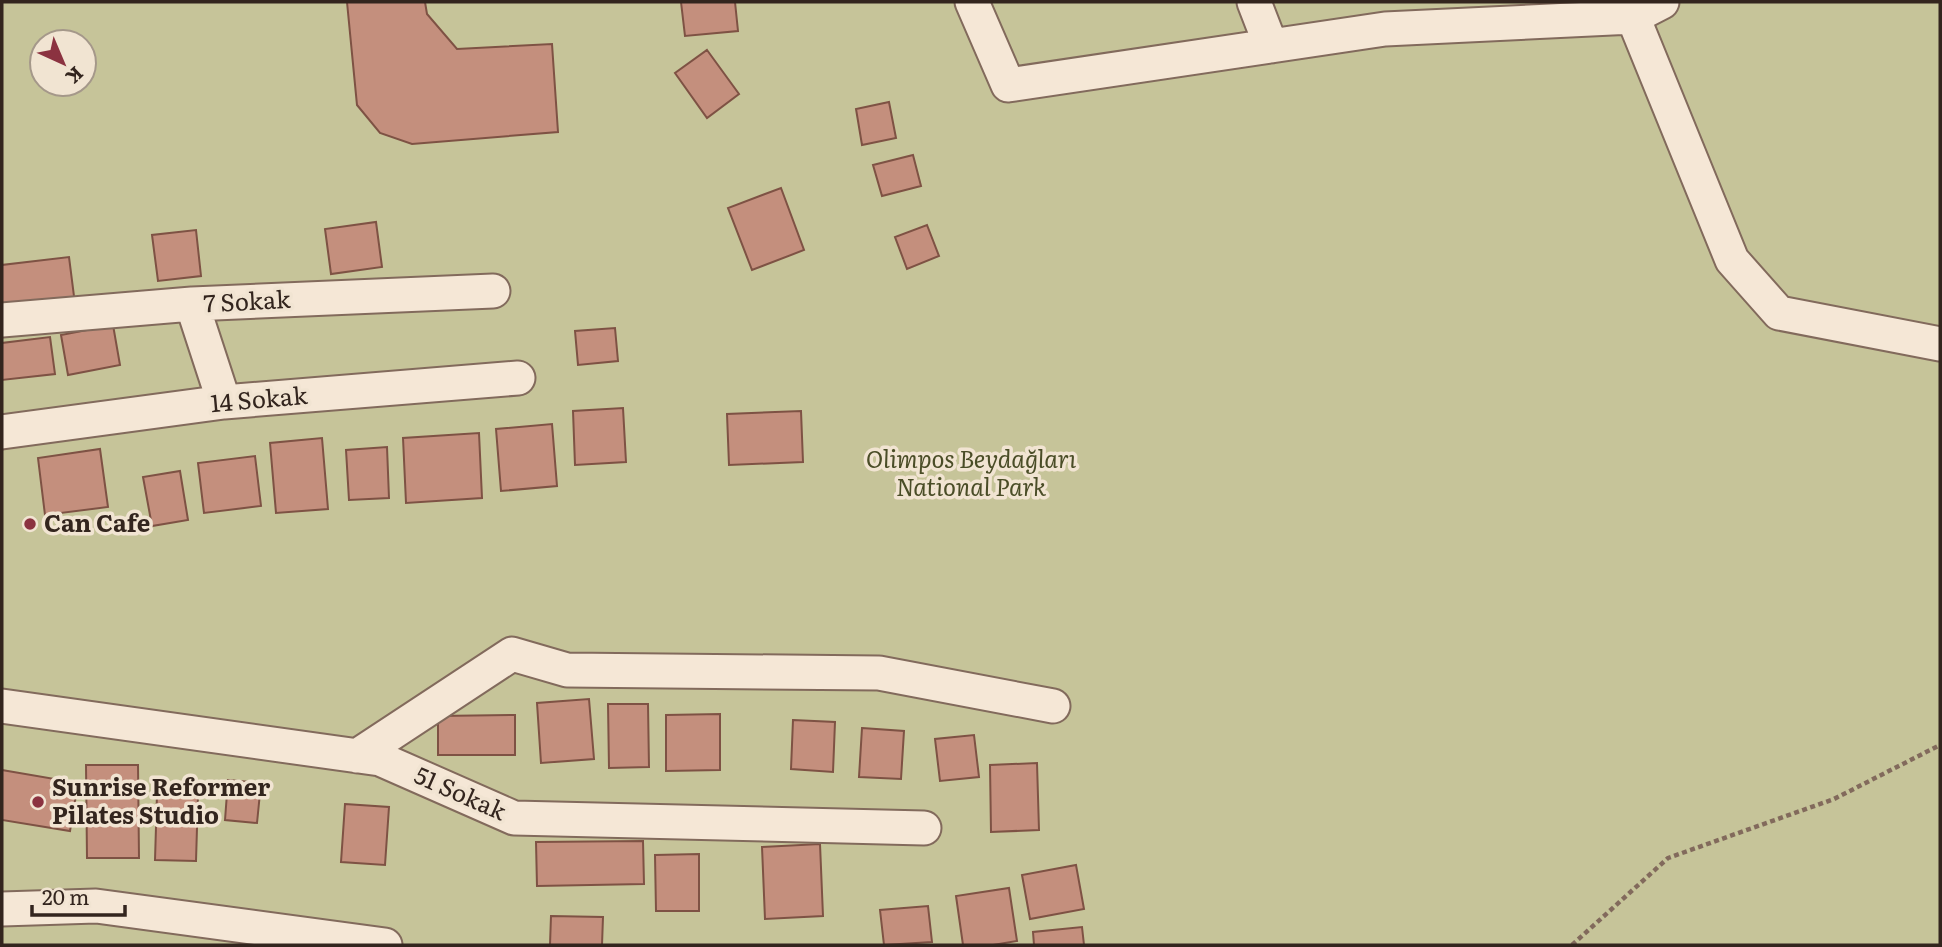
<svg xmlns="http://www.w3.org/2000/svg" width="1942" height="947" font-family="Literata,serif">
<rect width="100%" height="100%" fill="#e9d8c3"/>
<path fill="#c6c499" fill-rule="evenodd" d="M2,2H1940V945H2ZM42,42H84V84H42Z"/>
<path fill="#c48f7d" stroke="#7e5244" stroke-width="2" d="M347,2H425L427,14L457,49L552,44L558,132L412,144L380,133L357,105Z
M681,2H735L738,31L685,36Z
M707,50L739,94L707,118L675,73Z
M889,102L896,138L862,145L856,109Z
M913,155L921,186L882,196L873,165Z
M781,188L804,250L752,270L728,208Z
M376,222L382,267L331,274L325,229Z
M927,225L939,256L907,269L895,237Z
M196,230L201,276L158,281L152,235Z
M69,257L75,304L2,312V265Z
M113,325L120,365L68,375L61,335Z
M615,328L618,361L578,365L575,331Z
M50,337L55,374L2,380V343Z
M623,408L626,462L575,465L573,411Z
M801,411L803,462L729,465L727,414Z
M552,424L557,486L501,491L496,429Z
M479,433L482,498L406,503L403,438Z
M322,438L328,509L276,513L270,443Z
M387,447L389,498L349,500L346,450Z
M100,449L108,507L45,515L38,458Z
M255,456L261,506L204,513L198,463Z
M180,471L188,520L152,526L143,477Z
M589,699L594,759L541,763L537,703Z
M608,704H648L649,767L609,768Z
M720,714V770L666,771V715Z
M515,715V755H438V716Z
M793,720L835,722L833,772L791,769Z
M862,728L904,731L901,779L859,777Z
M974,735L979,777L940,781L935,739Z
M1037,763L1039,830L991,832L990,765Z
M86,765H138L139,858H87Z
M2,770L78,783L70,831L2,820Z
M228,780L261,783L257,823L225,820Z
M157,794L198,795L196,861L155,860Z
M345,804L389,807L385,865L341,862Z
M643,841L644,884L537,886L536,842Z
M820,844L823,916L765,919L762,847Z
M699,854V911H656L655,855Z
M1076,865L1084,909L1030,919L1022,875Z
M1009,888L1017,941L993,945H963L956,896Z
M928,906L932,942L884,945L880,910Z
M551,916L603,917L602,945H550Z
M1082,927L1084,945H1034L1033,932Z"/>
<g fill="none" stroke-linecap="round" stroke-linejoin="round">
<g stroke="#826a5c" stroke-width="37">
<path id="street" d="M972,2L1008,85L1385,29L1633,17L1662,2
M1254,2L1271,46
M1633,17L1732,260L1779,313L1940,344
M192,304L224,402
M2,320L192,304L493,291
M2,432L224,402L518,378
M2,706L380,759L514,818L924,828
M357,756L512,654L567,670L879,673L1053,706
M2,909L96,906L385,945"/>
</g>
<path stroke="#826a5c" stroke-width="4.5" stroke-dasharray="5 3.5" stroke-linecap="butt" d="M1572,945L1668,858L1834,799L1940,745"/>
<use href="#street" stroke="#f5e7d6" stroke-width="33"/>
</g>
<g fill="#8b3240" stroke="#f1e4d2" stroke-width="2.5">
<circle cx="30" cy="524" r="7"/>
<circle cx="38" cy="802" r="7"/>
</g>
<g text-anchor="middle" stroke-width="7" stroke-linejoin="round" paint-order="stroke">
<g font-size="24" fill="#33251e" stroke="#f1e4d2">
<text transform="translate(247 302) rotate(-3)" y="8">7 Sokak</text>
<text transform="translate(259 400) rotate(-5)" y="8">14 Sokak</text>
<text transform="translate(460 794) rotate(24)" y="8">51 Sokak</text>
</g>
<g font-size="24" font-style="italic" fill="#4a4d27" stroke="#f1e4d2">
<text x="971" y="468">Olimpos Beydağları<tspan x="971" dy="28">National Park</tspan></text>
</g>
<g font-size="24" font-weight="bold" fill="#33251e" stroke="#f1e4d2" text-anchor="start">
<text x="44" y="532">Can Cafe</text>
<text x="52" y="796">Sunrise Reformer<tspan x="52" dy="28">Pilates Studio</tspan></text>
</g>
</g>
<rect width="1942" height="947" fill="none" stroke="#33251e" stroke-width="7"/>
<g transform="translate(63 63) rotate(136)"><circle r="33" fill="#f1e4d2" stroke="#a5988a" stroke-width="2"/>
<path d="M0-5L12 26L0 18L-12 26Z" fill="#8b3240"/>
<text y="-10" font-size="19" font-weight="bold" text-anchor="middle" fill="#33251e">K</text>
</g>
<path d="M32 905v10h93v-10" fill="none" stroke="#33251e" stroke-width="3.5"/>
<text x="42" y="905" font-size="21" fill="#33251e" stroke="#f1e4d2" stroke-width="5" paint-order="stroke">20 m</text>
</svg>
